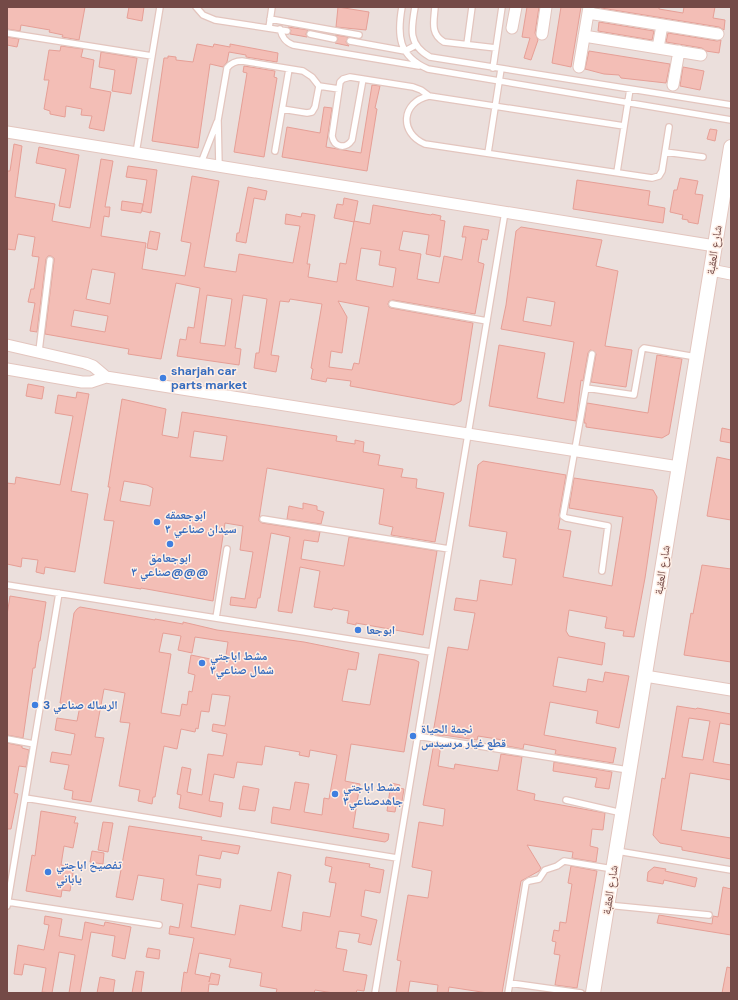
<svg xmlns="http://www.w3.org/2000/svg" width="738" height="1000" font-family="'DM Sans','Noto Naskh Arabic',sans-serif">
<rect width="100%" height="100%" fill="#fde9e0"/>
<path fill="#ebdfdc" d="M7,7H731V993H7Z"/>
<path fill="#f3beb6" stroke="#e69f96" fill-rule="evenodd" d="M7,7H85L79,40L62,37L63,35L49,32L50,30L21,25L20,31L7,29Z
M129,7H144L142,21L127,18Z
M338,7L369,12L366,30L336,27Z
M527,7H539L535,33L538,40L531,60L524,58L530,38L522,37Z
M561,7H581L571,67L552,63Z
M602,7H659V9L683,13L684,7H715L713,18L725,20L724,30L719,27L601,8Z
M599,22L654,31L652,40L598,31Z
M288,27L308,30L306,34L307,37L290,34L291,30Z
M668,33L717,41L721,40L719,53L706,51L702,48L666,42Z
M335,35L348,37L346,42L349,46L335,43L338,39Z
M7,37L19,39L17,47L7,45Z
M197,44L213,47L214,44L230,47V44L278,53L277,62L246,57V55L229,52L227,62L223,67L210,64L198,148L152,141L164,58H168V56L176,57V60L193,62Z
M61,46L83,49L81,57L94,60L90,88L111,92L104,131L89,128L92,116L81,115L82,109L66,106L65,117L50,114V111L44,109L49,80H44L49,50L60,51Z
M589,51L670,64L666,83L621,78L619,75L604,74L585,69Z
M101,52L137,58L131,94L112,91L115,70L99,67Z
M244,66L275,71L274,77L277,78L264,157L234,152L247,73L243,72Z
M683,67L704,71L700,90L680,86Z
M372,85L380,86L375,108L377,109L367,171L282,157L287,127L320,133L324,107L332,108L326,147L361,153Z
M710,129L717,130L715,141L707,139Z
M14,144L22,146L15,197L55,204L52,221L90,228L101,159L113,161L105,207H110L109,217L104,216L101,236L146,243L142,269L185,276L191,243L181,241L192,176L219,181L204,267L236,272L239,254L293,263L300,226L285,224L286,214L301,217L302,213L315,215L307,264H310L308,277L337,282L340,263L346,264L354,221L370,224L373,205L431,215L432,214L441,216L440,220L445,221L440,257L426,254L429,235L403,231L399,250L421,254L417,279L439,283L444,256L462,260L466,237H462L464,226L489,230L487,240L482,239L478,262L484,264L475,314L393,300L389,301L388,304L389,307L391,308L473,323L461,401L454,405L350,386L351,381L327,378L326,382L311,379L313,369L311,368L322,304L290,299L289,302L280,301L271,355L279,356L276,372L254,368L256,353H259L267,299L256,297L243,295L235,348L241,349L239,365L177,356L180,339L186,340L188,327L194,328L200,288L176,283L161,359L128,354L129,349L45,334L54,261V258L51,256H48L46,259L37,332L30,331L35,303L28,302L31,289H34L39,257L32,256L35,237L18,234L15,250L7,249V171H10ZM361,248L381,251L379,265L396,268L393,287L356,280ZM92,269L115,273L110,304L86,299ZM207,295L232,299L225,346L200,343ZM338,301L369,307L359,364L354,363L352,370L329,367L331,351L342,353L347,317ZM74,310L108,316L105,332L71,326Z
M39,147L79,155L70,208L59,206L66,169L36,163Z
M128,166L157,170L151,213L142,211L147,180L126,177Z
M680,178L698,181L695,194L703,195L698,224L688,222V220L682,219L683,215L670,212L674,190H677Z
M577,180L650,191L648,205L665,208L663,223L573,209Z
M248,187L267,191L265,200L254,198L246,243L236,241L237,233H239Z
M344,198L358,201L354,222L334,218L337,204L343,205Z
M122,201L143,204L141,213L121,210Z
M521,227L602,240L596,266L618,271L605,346L632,350L626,387L591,382L596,354L594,351L590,350L588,353L583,381L581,380L576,421L489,406L499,345L545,353L537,398L564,403L574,342L501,329L506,305L516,231ZM527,297L555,302L551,326L523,321Z
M150,231L160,233L157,250L147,248Z
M657,355L682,359L669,434L662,438L586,427V423H584L587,403L648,413Z
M28,384L44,387L42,399L26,396Z
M77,392L89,394L71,491L88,494L75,572L45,567L44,574L36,572L38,560L22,558L21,567L7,564V483L15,484L16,477L60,485L73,416L55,413L58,395L76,398Z
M122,399L166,409L162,435L178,438L182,412L337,436L336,441L355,444V440L364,442L363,452L380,455L378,465L403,469L401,477L417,479L416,488L444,493L435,542L391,535L393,527L379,524L384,489L267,468L259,519V521L262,523L320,532L318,542L304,540L301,559L344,566L349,537L437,551L423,635L356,623V625L347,623L349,611L333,608L332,610L314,607L320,571L300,567L292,613L278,611L290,537L271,533L260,598H258L256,608L230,605L231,597L245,599L253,552L240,550L243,526L225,523L213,601L141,588V589L104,583L114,521L104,520L110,487H108ZM194,431L227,436L223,461L190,457ZM124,481L147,485L153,488L150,506L120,501Z
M722,428L731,430V443L720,441Z
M717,457L731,460V520L707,516Z
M483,461L566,475L559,515L560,519L558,529L571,531L563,577L612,586L623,517L569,508L574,478L653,490L657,497L645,578L634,637L623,636L624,631L605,628L607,617L569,610L566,631L569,636L605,643L602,665L558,657L553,686L586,692L588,679L603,682L605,672L629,676L619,728L596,723L598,711L550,702L544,735L616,748L613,763L555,754L556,750L524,744L523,749L502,745L503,740L478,736L477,740L443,735V736L435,735V733H433L448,647L468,650L475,613L454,610L456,598L477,601L480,580L512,585L516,559L503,557L507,532L469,526L478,465Z
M303,503L317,506V510L324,512L321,524L287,519L289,506L303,509Z
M702,565L731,569V662L684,655L691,613L693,614Z
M10,596L46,602L40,641H39L35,668H33L23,738L7,735V615Z
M80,607L155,620V619L183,624V622L217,630L304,642L359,653L356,670L348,669L342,701L370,705L379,654L415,660L419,662L404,752L351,744L345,781L360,784L353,828L389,834L388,840L385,842L271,823L273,807L290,810L295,782L309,784L304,812L322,815L324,798L329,799L337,755L310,750L309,757L299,755L300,752L265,746L262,765L237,762L234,778L214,774L209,801L223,803L221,817L179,808L181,795L177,794L182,767L191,769L187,792L202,795L208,754L223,756L227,734L212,731L213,724L225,726L230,696L212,694L209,712L201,711L198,729L196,728L195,732L181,729L177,749L164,746L155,797H153L152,804L138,801L140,790L119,786L130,723L120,722L125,693L104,689L95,737L104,738L91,802L72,799L73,791L64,789L69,765L50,762L52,752L71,755L75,734L55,730L57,718L77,721L80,706L60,703L74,613L77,609ZM163,633L181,636L178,650L192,653L195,637L228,642L225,662L191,655L188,673L195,675L192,692L189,691L187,705L182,704L180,716L161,713L171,654L159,652Z
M677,706L696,709L697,708L731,714V725L720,723L713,762L731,765V780L690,773L681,830L731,838V859L682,850V847L660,843L653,835L662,778L665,779ZM689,718L710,721L703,760L682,757Z
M7,743L22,746V748L29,750L26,767L19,766L14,793L18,794L11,829H7Z
M434,743L441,744L438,766L454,769L455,764L498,771L501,754L522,757L517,790L535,794L534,800L605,813L603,830L592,829L590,846L598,848L596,862L572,858L573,852L527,845L541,868L539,871L521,881L502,993H488L449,987L448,993H437L438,985L410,981L408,993H396L401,961L397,960L408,895L428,898L432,871L412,867L419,822L443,826L445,809L423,805Z
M554,762L612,772L609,789L595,787L597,778L553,771Z
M391,783L400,785L399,788L404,789L401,807L396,806L395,812L387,811Z
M243,786L259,789L255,811L239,809Z
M41,811L76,817L74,823H78L73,848L64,846L61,865L74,867L70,891L62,890L61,897L26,891L32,855L35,856Z
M103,822L113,823L108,852L98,850Z
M129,826L202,837L201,840L240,846L238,854L222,851L220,859L199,855L196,875L221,879L220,888L198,884L191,927L235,935L240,905L271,911L278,872L291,875L282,927L301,931L303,912L330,917L336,883L329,882L332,867L325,865L326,857L370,864L369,867L384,870L380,893L365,890L361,916L377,920L371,945L358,942L360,934L339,931L336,948L347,950L343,971L367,975L364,991L357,990L356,993H333L315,990L314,993H276L277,989L260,986L262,973L229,967L231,959L199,953L195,974L210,977L209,982L211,973L220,975L218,985L209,984L208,993H181L184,972L187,973L194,938L169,934L170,926L179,928L183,904L161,900L164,879L138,875L133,900L116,897Z
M92,851L104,853L103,864L90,862Z
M571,866L597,871L577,988L555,985L560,955L554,954L556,942L552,941L554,930L559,931L560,922L566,923L572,884L568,883Z
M654,867L666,869L665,871L697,878L695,887L664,880L663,884L647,881L648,872Z
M723,887L731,889V935L657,923L659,915L712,924L713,916L718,917Z
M45,916L62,919L59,936L82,940L85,922L104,926L105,922L131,927L125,959L112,956L115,936L91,932L80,993H69L75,955L59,952L52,993L42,992L46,968L24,964L22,975L14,974L18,945L44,950L49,925L44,924Z
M148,948L160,950L159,959L146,957Z
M727,967L731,968V993H722Z
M136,971L144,972L141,993H132Z
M100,977L115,980L113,993H97Z"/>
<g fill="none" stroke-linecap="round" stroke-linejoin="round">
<g stroke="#e3c5be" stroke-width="8">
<path id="service" d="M196,7L203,15L215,20L287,31
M402,7C397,35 398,56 428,69L731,120
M415,7C411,29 408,45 430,57L731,105
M435,7C434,21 430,34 444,42L496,48
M270,19L359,35
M269,28L272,7
M280,29C282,37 285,42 293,45L419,66
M7,33L152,56
M310,34L334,39
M350,41L405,51L416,45
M467,44L472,7
M493,68L502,7
M363,79L352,140C345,150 334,147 332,136L340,82L343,79L350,77L413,87L421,90L429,96
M319,86L339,89
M624,126L429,96C401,102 399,133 425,144L652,178L659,176L662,171L669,127
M275,151L289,69
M665,152L703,157
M136,153L160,7
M488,153L501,69
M201,163L217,122
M219,166L218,120L227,68C231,63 235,61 242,61L303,71L312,77L319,86L315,107L312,112L307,113L282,109
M617,172L630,89
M392,304L487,321
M39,351L50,260
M592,354L563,516L566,518L608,526L602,571
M586,388L634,395L642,350L644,348L696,357
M263,519L449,549
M7,585L431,652
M216,618L227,549
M417,736L628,770
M7,739L34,744
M25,798L397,858
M566,800L622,813
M617,851L731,870
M8,902L159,925
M607,905L709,915
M7,906L59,593
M510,983L581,993
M375,993L505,212
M508,993L526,883L529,881L539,879L545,870L557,866L564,861L613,869"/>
</g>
<g stroke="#e3c5be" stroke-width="13">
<path id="minor" d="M588,13L718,34
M512,28L516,7
M542,34L546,7
M584,36L701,55
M658,48L662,25
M579,67L589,7
M673,85L679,51
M7,132L715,246
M711,270L731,274
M7,345L85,363L93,366L106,377
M7,369L82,382H91L106,377L679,467
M645,676L731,690"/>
</g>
<g stroke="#e3c5be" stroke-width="16">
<path id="tertiary" d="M593,993L731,147"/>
</g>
<use href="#service" stroke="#fff" stroke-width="5.5"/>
<use href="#minor" stroke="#fff" stroke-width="11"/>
<use href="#tertiary" stroke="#fff" stroke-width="14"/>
</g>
<g fill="#3f7fe0" stroke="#ffefe6" stroke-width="1.5">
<circle cx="163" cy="378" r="4"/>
<circle cx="157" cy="522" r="4"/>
<circle cx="170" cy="544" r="4"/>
<circle cx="358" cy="630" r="4"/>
<circle cx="202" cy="663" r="4"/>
<circle cx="35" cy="705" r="4"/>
<circle cx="413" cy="736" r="4"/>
<circle cx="335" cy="794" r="4"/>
<circle cx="48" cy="872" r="4"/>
</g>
<g text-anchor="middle" stroke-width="3" stroke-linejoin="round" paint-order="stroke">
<g font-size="12" fill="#744a47" stroke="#ffefe6">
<text transform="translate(714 250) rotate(-81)" y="4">شارع العقبة</text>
<text transform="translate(662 570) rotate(-81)" y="4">شارع العقبة</text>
<text transform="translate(610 890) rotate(-81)" y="4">شارع العقبة</text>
</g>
<g font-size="12" font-weight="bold" fill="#366cbe" stroke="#ffefe6" text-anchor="start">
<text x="171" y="375">sharjah car<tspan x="171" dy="14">parts market</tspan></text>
<text x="165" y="519">ابوجعمقه<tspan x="165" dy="14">سيدان صناعي ٣</tspan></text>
<text x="170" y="562" text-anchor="middle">ابوجعامق<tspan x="170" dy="14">صناعي ٣@@@</tspan></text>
<text x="366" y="634">ابوجعا</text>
<text x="210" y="660">مشط اباجتي<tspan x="210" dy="14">شمال صناعي٣</tspan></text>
<text x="43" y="709">الرساله صناعي 3</text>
<text x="421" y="733">نجمة الحياة<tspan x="421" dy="14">قطع غيار مرسيدس</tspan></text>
<text x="343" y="791">مشط اباجتي<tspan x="343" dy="14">جاهدصناعي٣</tspan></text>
<text x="56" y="869">تفصيخ اباجتي<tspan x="56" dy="14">ياباني</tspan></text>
</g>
</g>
<rect width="738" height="1000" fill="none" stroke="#744a47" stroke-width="16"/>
</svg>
